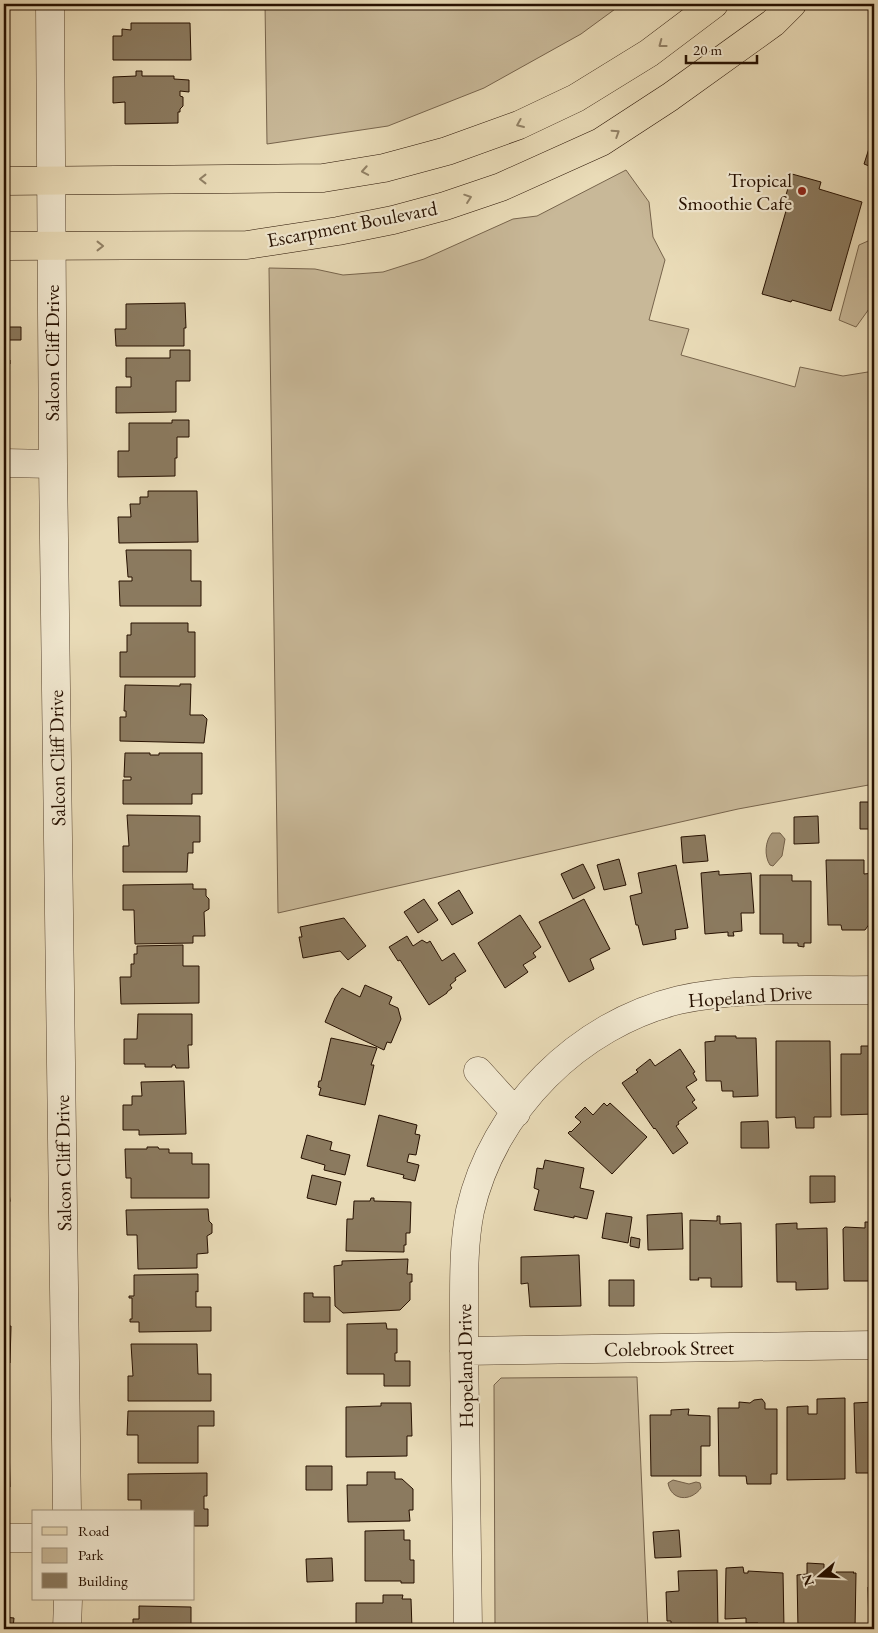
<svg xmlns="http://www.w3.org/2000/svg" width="878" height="1633" font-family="'EB Garamond',serif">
<rect width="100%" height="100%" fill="#e9dbb7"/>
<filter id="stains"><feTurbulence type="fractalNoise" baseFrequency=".004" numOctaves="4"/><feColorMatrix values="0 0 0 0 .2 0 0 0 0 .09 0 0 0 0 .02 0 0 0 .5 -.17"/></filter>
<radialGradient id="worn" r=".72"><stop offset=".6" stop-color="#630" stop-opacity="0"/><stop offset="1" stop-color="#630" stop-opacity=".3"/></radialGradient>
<path fill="#c8b898" stroke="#77644c" d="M265,4H622L581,34L484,88L388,126L267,144Z
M626,170L649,202L653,237L665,260L649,320L689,329L681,355L795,387L800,367L843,376L874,371V784L738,809L278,913L269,268L315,269L343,275L383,272L424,259L513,219L537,216Z
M874,234V302L856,327L839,320L859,245L868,241Z
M637,1377L648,1629H495L494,1385L501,1378Z"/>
<path fill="#a79679" stroke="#736049" d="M772,833H780L785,839L782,856L773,866L770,865C764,856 765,841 772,833Z
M673,1480L689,1484L696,1482L700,1483L701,1488C691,1502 671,1501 668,1483Z"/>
<path fill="#8b7a5f" stroke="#261000" d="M113,4H180V9H113Z
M131,23H190L191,60H113V36H122V29L131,30Z
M136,71H142V76H174V79L189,80V92L180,91V96L183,97V106L180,109V112H178V123L125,124V102L113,103V77L136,76Z
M873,136L874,137V168L864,164Z
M792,174L821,182L819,189L862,202L831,311L792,300L791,302L762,294L788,204L784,202Z
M185,303L186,328H184V346H116L115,329H126V304Z
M9,327H21V340H8Z
M4,342L6,350V360H10V364H7L6,394H4Z
M170,350H190V381H176V412L116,413V387H131V377H126V358H170Z
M172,420H189V437H177V458H175V476L118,477V451H129V423H172Z
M148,491H197L198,542L119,543L118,517H131L130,504H140V497H148Z
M126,550H191V581H201V606H120L119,581H132V577H128Z
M131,623H188V632H195V677H120V652H127V635H131Z
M180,684H191L190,715H203L207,719L204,743L120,741V717H126V711H124L125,685L180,686Z
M125,753H150V755H159V753H202V794H192V804H123V780H131V777H124Z
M860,802H874V829H860Z
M127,815L200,816V842H193V853H188L187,872H123V846H129Z
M818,816L819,843L794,844V817Z
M705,835L708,861L683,863L681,837Z
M619,859L626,885L604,890L597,865Z
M826,860H864V874L874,873L873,919L865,930H842L841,925H828Z
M583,864L595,888L573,899L561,874Z
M676,865L688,928L675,930L676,939L643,945L638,925H636L630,896L642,893L638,873Z
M719,871V875L751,873L754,913H741L742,931L733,932L734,936H728V932L705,934L701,873Z
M760,875H792V881H811V943H804V947L798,946V943H783V934H760Z
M193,884V889H206V896L209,899V909L204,912L205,936H193V943L135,944L134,910H123V885Z
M459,890L473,913L452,925L438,903Z
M424,899L438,920L418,933L404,912Z
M584,899L610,949L590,959L594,969L569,982L539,922Z
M520,915L541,947L533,953L536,957L523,965L528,972L505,988L478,943Z
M344,918L366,946L348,960L340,951L303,958L299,937H302L300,927Z
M407,936L413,946L422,940L427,943L430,941L442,961L454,953L466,971L455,978L456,980L450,985L452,988L447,992V993L429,1005L400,960L398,961L389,947Z
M4,939H7V961H4Z
M183,945V966H199V1003L121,1004L120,977H131V964H134V954H137V946Z
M365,985L392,997L389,1004L398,1008L401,1019L391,1043L387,1042L384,1050L325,1022L335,998L342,988L360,997Z
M138,1014H192V1045H188L189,1068H176L175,1065H172V1067H145V1064H124V1039H137Z
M715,1036H736V1038H756L758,1096L733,1097V1091H722L721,1081H706L705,1042L715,1041Z
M331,1038L377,1048L371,1065H374L365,1105L319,1095L321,1088L318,1087L319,1081H321Z
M776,1041H830L831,1117H814V1128H796L795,1117L776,1118Z
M861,1046H874V1114L841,1115V1054H861Z
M680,1049L695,1072L693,1073L697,1080L686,1087L695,1100L692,1102L697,1108L678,1122L679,1124L676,1126L688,1143L673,1154L655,1128L654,1129L622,1083L638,1072L636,1070L650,1059L655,1066Z
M184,1081L186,1134L139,1135V1130H123V1105H132V1096H142L141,1082Z
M604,1103L607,1106L610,1103L647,1137L612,1174L568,1133L570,1131L571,1132L581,1122L575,1117L585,1107L593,1115Z
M379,1115L417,1125L415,1134L420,1135L416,1155L409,1154L407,1162L419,1165L415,1181L403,1178L404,1175L367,1166Z
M768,1121L769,1148H741V1122Z
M307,1135L332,1142L330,1150L350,1155L345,1175L324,1170L325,1165L301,1158Z
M147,1147H158L159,1149H169V1153H192V1164H209V1198H131V1178H126L125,1149H147Z
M545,1160L584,1168L580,1188L594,1191L587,1219L574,1216V1218L534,1210L539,1190L534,1188L537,1168L543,1169Z
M312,1175L341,1182L336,1205L307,1198Z
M810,1176H835V1202L810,1203Z
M4,1189L9,1192L10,1201L8,1206L9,1226H4Z
M371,1198H374V1201L411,1202L410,1233H406V1245H404V1252L346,1251L347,1219H353L354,1201H370Z
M208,1209L209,1221L212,1224V1233L207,1236L208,1253L197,1254V1268L138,1269L137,1235H127L126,1210Z
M606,1213L632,1217L628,1243L602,1238Z
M682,1213L683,1249L648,1250L647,1215Z
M717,1216H720V1224L741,1223L742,1287H711V1278H698L699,1280H690V1220L717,1221Z
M865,1222H874V1281H844L843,1229L845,1227L865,1228Z
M797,1223V1229L827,1228L828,1289L796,1290V1282H777L776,1224Z
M631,1237L640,1239L639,1248L630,1246Z
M579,1255L581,1306L530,1307L528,1283L521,1284V1257Z
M408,1259L407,1274H412V1282H410V1300L400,1310L343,1313L335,1306L334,1266L342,1265V1261Z
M198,1274V1292L196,1291V1307H211V1331L139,1332V1322H130V1319H132V1298H129V1296H134V1275Z
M609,1280H634V1306H609Z
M304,1293H313V1297H330V1322H304Z
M4,1305L5,1326H11L10,1363H4Z
M386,1323L387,1329H397V1353H395V1361H410V1386H384V1374H347V1324Z
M131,1344H197L198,1374H211V1401H128V1376H133Z
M4,1370H9V1432H4Z
M845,1398V1479L787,1480V1407L808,1406V1414H817V1399Z
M762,1399L765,1403V1409H777V1474H771V1484H747L746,1476H719L718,1408H739V1402L750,1403L754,1400Z
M873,1402L874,1403V1473H856L854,1403Z
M381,1403H411L412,1436H407V1456L346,1457V1407L381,1406Z
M689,1409L688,1415L710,1416V1446H701V1476H651L650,1415H671V1410Z
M128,1411H214V1426H198V1463H138V1435H127Z
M4,1438H9L10,1487H4Z
M306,1466H332V1490H306Z
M367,1472H395V1479H402L413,1489V1510H409L410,1521L348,1522L347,1485H367Z
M207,1473V1496H204V1509H208V1526H194V1512H141V1500H128V1474Z
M404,1530V1540H410V1560H414V1583H401V1581H365V1531Z
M679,1530L681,1557L655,1558L653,1532Z
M332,1558L333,1581L307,1582L306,1559Z
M807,1563L824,1564V1574H836V1572H854L853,1573H856L855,1629H798L797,1575L807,1574Z
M743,1567L744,1573H748V1571L783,1573L784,1628L758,1629V1623H746V1618L725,1619L726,1568Z
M717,1570L718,1629H700V1627H697V1629H671V1621H667L666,1592L679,1591L678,1571Z
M873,1582H874V1629H869L868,1587H873Z
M383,1595H403L402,1599H411L412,1629H356V1603H383Z
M139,1606L191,1607V1629H133V1619H139Z
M4,1617L14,1618L13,1629H4Z"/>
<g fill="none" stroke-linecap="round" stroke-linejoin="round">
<g stroke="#57432e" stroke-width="29">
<path id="minor" d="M50,4L53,464L67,1512
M4,463L53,464
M478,1071L516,1113
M464,1351L874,1345
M4,1538H34
M67,1629L68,1599
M468,1629C467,1555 466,1480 465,1406C464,1372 464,1338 464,1303C464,1272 464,1241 470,1211C493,1109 579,1024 679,1000C740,986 812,991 874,990"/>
</g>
<g stroke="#261000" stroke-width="29">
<path id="major" d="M4,181L323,178L384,168L447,151L519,125L576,98L649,53L714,4
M4,246L247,245L338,231L393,220L445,206L501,187L601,142L670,97L773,23L792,4"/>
</g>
<use href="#minor" stroke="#f1e8d0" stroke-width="28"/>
<use href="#major" stroke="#e9dbb7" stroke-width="28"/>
</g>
<defs><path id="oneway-chevron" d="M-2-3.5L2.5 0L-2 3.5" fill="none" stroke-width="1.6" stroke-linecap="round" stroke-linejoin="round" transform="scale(1.25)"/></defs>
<g stroke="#918065">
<use href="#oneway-chevron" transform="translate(662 44) rotate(143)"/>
<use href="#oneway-chevron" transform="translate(520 124) rotate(157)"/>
<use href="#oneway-chevron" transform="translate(616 133) rotate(-33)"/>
<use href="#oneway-chevron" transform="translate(365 171) rotate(170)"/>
<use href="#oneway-chevron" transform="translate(203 179) rotate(180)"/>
<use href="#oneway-chevron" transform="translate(468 198) rotate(-19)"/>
<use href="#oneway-chevron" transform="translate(100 246)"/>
</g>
<circle fill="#8f2418" stroke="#f1e8d0" stroke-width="2" cx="802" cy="191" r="5"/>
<g text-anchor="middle" stroke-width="4.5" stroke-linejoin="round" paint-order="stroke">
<g font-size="20" fill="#261000" stroke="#f1e8d0" text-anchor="end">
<text x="792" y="187">Tropical<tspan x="792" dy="23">Smoothie Cafe</tspan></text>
</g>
<g font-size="20" fill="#261000" stroke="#f1e8d0">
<text transform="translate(352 224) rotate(-11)" y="7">Escarpment Boulevard</text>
<text transform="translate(52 353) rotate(-90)" y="7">Salcon Cliff Drive</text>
<text transform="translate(57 758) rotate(-91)" y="7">Salcon Cliff Drive</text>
<text transform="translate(750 996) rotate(-4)" y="7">Hopeland Drive</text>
<text transform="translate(63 1163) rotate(-91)" y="7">Salcon Cliff Drive</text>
<text transform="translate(669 1348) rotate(-1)" y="7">Colebrook Street</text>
<text transform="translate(465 1366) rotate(-91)" y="7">Hopeland Drive</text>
</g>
</g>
<rect width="878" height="1633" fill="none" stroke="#e9dbb7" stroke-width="20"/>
<rect x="5" y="5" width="868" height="1623" fill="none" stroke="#261000" stroke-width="2.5"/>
<rect x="10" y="10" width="858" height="1613" fill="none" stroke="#261000"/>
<rect x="32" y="1510" width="162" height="90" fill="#f1e8d0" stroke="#a0927d"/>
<rect x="42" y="1527" width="25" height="8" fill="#e9dbb7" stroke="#a0927d"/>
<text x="78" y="1536" font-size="15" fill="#261000">Road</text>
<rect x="42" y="1548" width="25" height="15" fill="#c8b898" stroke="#a0927d"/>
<text x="78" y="1560" font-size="15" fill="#261000">Park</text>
<rect x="42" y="1573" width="25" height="15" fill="#8b7a5f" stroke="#a0927d"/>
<text x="78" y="1586" font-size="15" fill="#261000">Building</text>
<g transform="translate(820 1576) rotate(251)" stroke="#f1e8d0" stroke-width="4" paint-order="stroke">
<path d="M0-4L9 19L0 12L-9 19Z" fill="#261000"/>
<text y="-8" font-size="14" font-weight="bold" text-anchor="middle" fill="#261000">N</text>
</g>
<path d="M686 55v8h71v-8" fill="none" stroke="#261000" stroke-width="2.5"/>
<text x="693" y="55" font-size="15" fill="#261000" stroke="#f1e8d0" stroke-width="4" paint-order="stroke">20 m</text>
<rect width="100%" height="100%" filter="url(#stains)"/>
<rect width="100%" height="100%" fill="url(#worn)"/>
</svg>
